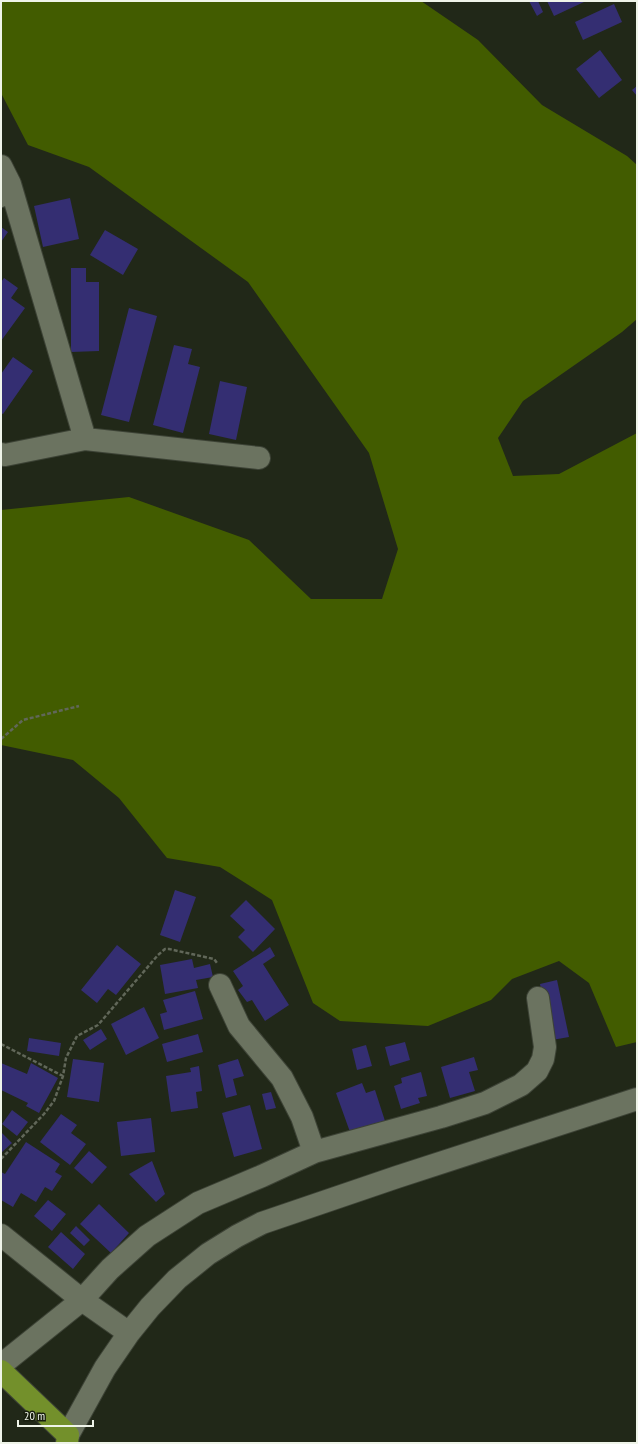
<svg xmlns="http://www.w3.org/2000/svg" width="638" height="1444" font-family="'PT Sans Narrow',sans-serif">
<rect width="100%" height="100%" fill="#212818"/>
<path fill="#425c00" d="M1,1H421L478,40L542,105L627,156L637,165V319L622,332L523,401L498,438L513,476L559,474L637,433V1042L616,1047L589,983L559,961L512,979L491,1000L428,1026L340,1021L313,1003L272,900L220,867L167,858L119,798L73,760L1,745V510L129,497L249,540L311,599H382L398,549L369,453L248,282L89,167L28,145L1,93Z"/>
<path fill="#342e72" d="M529,1H538L543,12L537,16Z
M547,1H583L584,2L554,16Z
M614,4L622,22L583,40L575,22Z
M600,50L622,80L599,98L576,69Z
M637,86V96L632,90Z
M70,198L79,239L43,247L34,206Z
M1,227L8,232L1,242Z
M105,230L138,249L123,275L90,255Z
M71,268H86V282H99V351L71,352Z
M4,278L18,288L11,298L25,308L1,341V282Z
M129,308L157,316L129,422L101,415Z
M174,345L192,349L188,364L200,367L183,433L153,425Z
M13,357L33,371L3,414L1,413V374Z
M220,381L247,387L236,440L209,434Z
M175,890L196,897L180,942L160,935Z
M246,900L275,929L253,952L238,937L245,930L230,916Z
M117,945L141,964L116,995L108,989L97,1003L81,990Z
M270,947L275,956L263,964L289,1005L265,1021L252,1000L247,1002L238,990L243,986L233,971Z
M192,959L194,968L210,964L213,977L196,980L198,988L165,994L160,965Z
M557,980L569,1037L552,1040L540,984Z
M195,991L203,1019L164,1030L160,1014L167,1012L163,1000Z
M144,1007L159,1038L126,1055L111,1024Z
M101,1029L107,1039L90,1050L83,1040Z
M198,1034L203,1052L167,1062L162,1044Z
M29,1038L61,1043L59,1056L27,1051Z
M405,1042L410,1060L390,1066L385,1047Z
M366,1045L372,1066L357,1070L352,1049Z
M474,1057L478,1070L469,1072L475,1091L450,1098L441,1067Z
M73,1059L104,1063L99,1102L67,1097Z
M238,1059L244,1076L233,1079L237,1095L226,1098L218,1065Z
M1,1063L27,1074L31,1063L58,1078L39,1113L26,1106L28,1103L1,1090Z
M199,1066L202,1091L196,1092L198,1108L171,1112L166,1076L191,1072L190,1068Z
M421,1072L427,1096L418,1098L420,1103L401,1109L394,1086L402,1083L401,1078Z
M362,1083L366,1093L375,1090L385,1121L350,1132L336,1093Z
M271,1092L276,1108L266,1110L262,1094Z
M250,1105L262,1149L234,1157L222,1113Z
M12,1110L28,1122L17,1136L2,1124Z
M61,1114L77,1125L71,1133L86,1144L70,1165L40,1142Z
M151,1118L155,1152L121,1156L117,1122Z
M1,1132L12,1143L1,1153Z
M26,1142L60,1164L55,1172L62,1176L52,1191L45,1187L36,1202L21,1193L13,1207L1,1200V1172L5,1174Z
M89,1151L107,1167L92,1184L74,1168Z
M152,1161L165,1194L156,1202L129,1174Z
M48,1200L66,1214L52,1231L34,1216Z
M99,1204L129,1233L111,1253L80,1224Z
M76,1226L90,1240L84,1246L70,1233Z
M61,1232L85,1254L73,1269L48,1247Z"/>
<g fill="none" stroke-linecap="round" stroke-linejoin="round">
<g stroke="#3d4336" stroke-width="24">
<path id="minor" d="M1,166L10,184
M1,196L10,184L85,439
M1,454L5,455L85,439L259,458
M220,985L239,1026L282,1078L302,1117L314,1152
M1,1235L82,1300L129,1333
M1,1365L82,1300L110,1269L147,1236L198,1203L262,1176L314,1152L441,1117L485,1103L521,1085L537,1071L543,1059L545,1047L538,998
M68,1435L105,1368L129,1333L150,1307L177,1279L208,1254L237,1236L262,1223L397,1177L637,1099"/>
</g>
<g stroke="#3d4336" stroke-width="24">
<path id="major" d="M1,1371L68,1435L67,1443"/>
</g>
<path stroke="#616759" stroke-width="2.5" stroke-dasharray="4 2" stroke-linecap="butt" d="M1,739L23,720L79,706
M1,1044L63,1076
M1,1159L44,1114L54,1101L63,1076L66,1058L77,1036L98,1025L158,955L165,949H169L214,959L217,963"/>
<use href="#minor" stroke="#6b7360" stroke-width="22"/>
<use href="#major" stroke="#73902b" stroke-width="22"/>
</g>
<rect width="638" height="1444" fill="none" stroke="#eff4e9" stroke-width="4"/>
<path d="M18 1420v6h75v-6" fill="none" stroke="#eff4e9" stroke-width="2"/>
<text x="24" y="1420" font-size="12" fill="#eff4e9" stroke="#181e0e" stroke-width="3" paint-order="stroke">20 m</text>
</svg>
